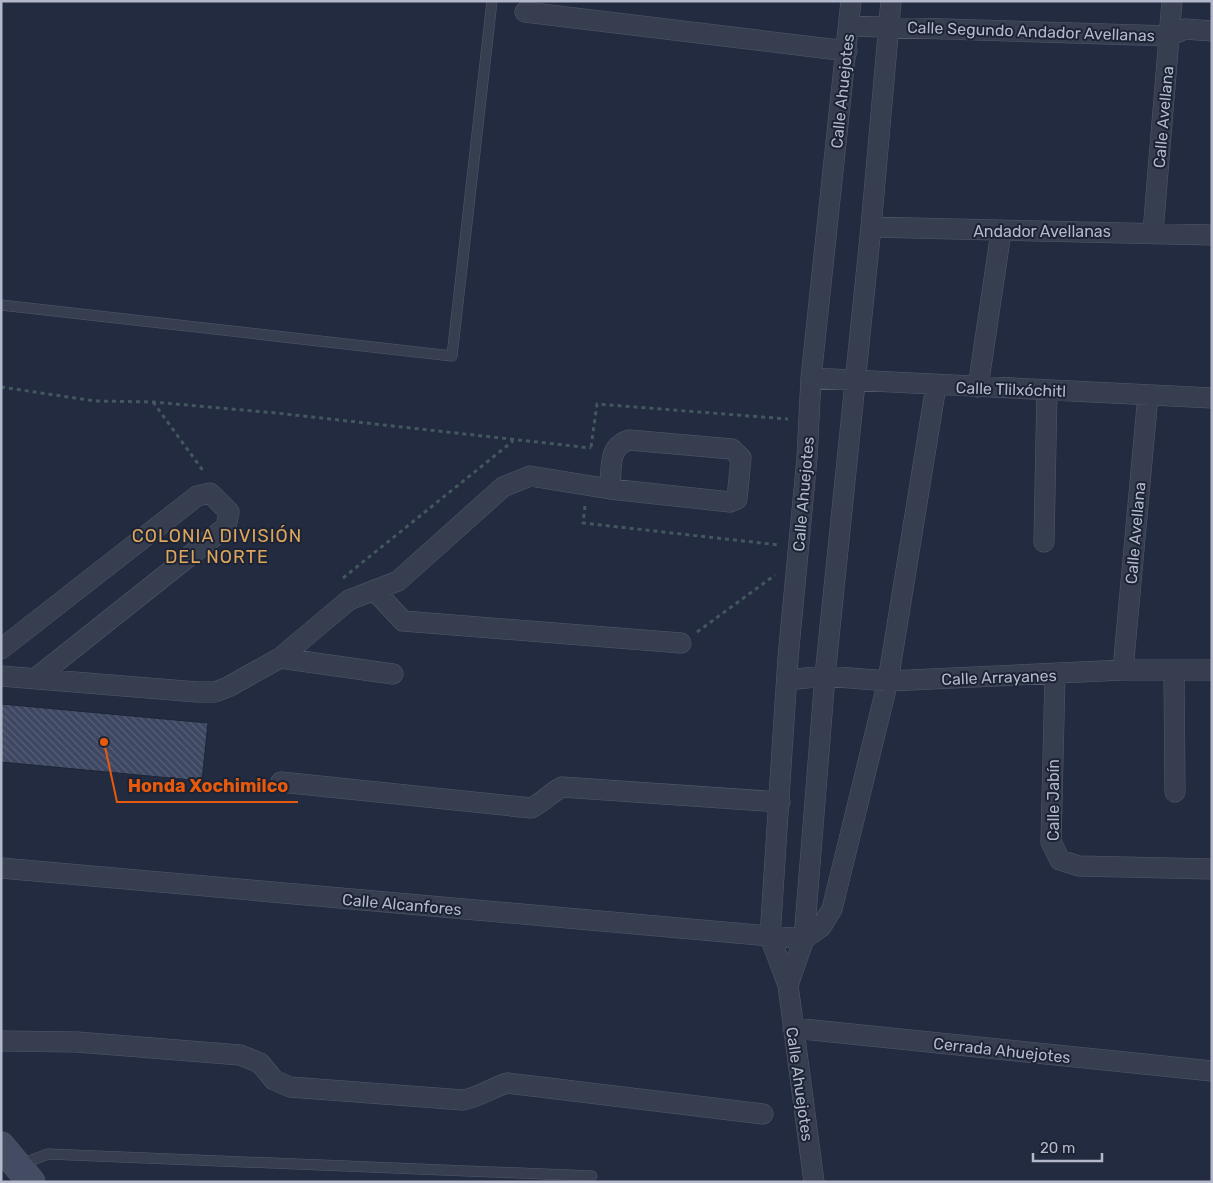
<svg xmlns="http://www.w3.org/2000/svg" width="1213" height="1183" font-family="Rubik,sans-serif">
<defs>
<pattern id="building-back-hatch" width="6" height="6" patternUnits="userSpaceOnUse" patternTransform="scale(1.25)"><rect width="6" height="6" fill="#3e4761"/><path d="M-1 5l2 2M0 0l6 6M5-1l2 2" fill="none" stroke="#585f76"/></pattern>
</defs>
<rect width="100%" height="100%" fill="#222b40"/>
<path fill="url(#building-back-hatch)" stroke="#1e2537" d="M1,704L208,723L202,781L1,762Z"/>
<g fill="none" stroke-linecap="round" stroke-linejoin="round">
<g stroke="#52596b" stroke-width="11">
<path id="service" d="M1,305L452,356L492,1
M19,1165L48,1154L592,1176"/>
</g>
<g stroke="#52596b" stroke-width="21">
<path id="minor" d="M525,12L847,51
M849,26L1170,36L1185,29L1212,31
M871,227L1212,235
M1153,232L1172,1
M811,378L1212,398
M978,387L1001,232
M1044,542L1047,390
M376,592L403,621L681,643
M1,649L197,496L210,493L229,512L226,527L36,678
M280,658L393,674
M1123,670L1148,395
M1174,670L1175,792
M1055,675L1051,842L1060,860L1079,866L1212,869
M1,676L197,692H215L228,687L280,658L349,600L398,581L503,487L530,476L610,489L730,502L737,499L741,458L732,449L629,440C607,447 612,469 610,489
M787,680L825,676L888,681L1123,670H1212
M281,782L531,808C543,803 550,793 562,787L780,802
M1,868L804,939
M804,939L821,927L832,909L888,681L936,386
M788,985L804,939L825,676L871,227L891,1
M793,1028L1212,1071
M1,1041L77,1042L240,1055L260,1063L274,1080L290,1087L463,1100C480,1097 491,1088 507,1083L763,1114
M814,1182L788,985L770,937L788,658L807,458L811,378L851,1"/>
</g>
<g stroke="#52596b" stroke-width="29">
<path id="secondary" d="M1,1146L31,1182"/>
</g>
<path stroke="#43575e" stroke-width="3" stroke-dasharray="4 4" stroke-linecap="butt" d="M1,387L95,401L153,402L276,413L591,448
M153,402L204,472
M591,447L597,404L788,419
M585,506L583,523L779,545
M343,578L513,441
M697,632L775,575"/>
<use href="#service" stroke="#373e50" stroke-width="10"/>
<use href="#minor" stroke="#373e50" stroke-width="20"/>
<use href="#secondary" stroke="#444c63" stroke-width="28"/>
</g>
<g text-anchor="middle" stroke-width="4" stroke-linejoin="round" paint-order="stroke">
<g font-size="16" fill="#b3b9cb" stroke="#1c2335">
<text transform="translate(1031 31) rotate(2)" y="6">Calle Segundo Andador Avellanas</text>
<text transform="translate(842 91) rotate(-84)" y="6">Calle Ahuejotes</text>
<text transform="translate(1163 117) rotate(-85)" y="6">Calle Avellana</text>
<text x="1042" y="237">Andador Avellanas</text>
<text transform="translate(1011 389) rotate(2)" y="6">Calle Tlilxóchitl</text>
<text transform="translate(803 494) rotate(-85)" y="6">Calle Ahuejotes</text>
<text transform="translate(1135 533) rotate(-85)" y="6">Calle Avellana</text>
<text transform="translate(999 677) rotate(-2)" y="6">Calle Arrayanes</text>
<text transform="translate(1053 800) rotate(-90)" y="6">Calle Jabín</text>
<text transform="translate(402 904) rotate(5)" y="6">Calle Alcanfores</text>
<text transform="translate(1002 1050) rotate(6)" y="6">Cerrada Ahuejotes</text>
<text transform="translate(800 1084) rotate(82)" y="6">Calle Ahuejotes</text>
</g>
<g font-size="18" letter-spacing="1" fill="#dda65c" stroke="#1c2335">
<text x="217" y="542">COLONIA DIVISIÓN<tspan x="217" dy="21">DEL NORTE</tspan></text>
</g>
</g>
<path fill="none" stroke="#e8590c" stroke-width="2" d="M104 742L117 802H298"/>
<circle fill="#e8590c" stroke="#1c2335" stroke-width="2" cx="104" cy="742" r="5"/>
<g font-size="18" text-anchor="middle" font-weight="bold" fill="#e8590c" stroke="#1c2335" stroke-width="4" stroke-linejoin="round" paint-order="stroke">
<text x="208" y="792">Honda Xochimilco</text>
</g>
<rect width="1213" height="1183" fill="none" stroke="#b3b9cb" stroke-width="5"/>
<path d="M1033 1153v8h69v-8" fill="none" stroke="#b3b9cb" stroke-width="2.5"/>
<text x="1040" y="1153" font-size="15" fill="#b3b9cb" stroke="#1c2335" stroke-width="4" paint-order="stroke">20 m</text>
</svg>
